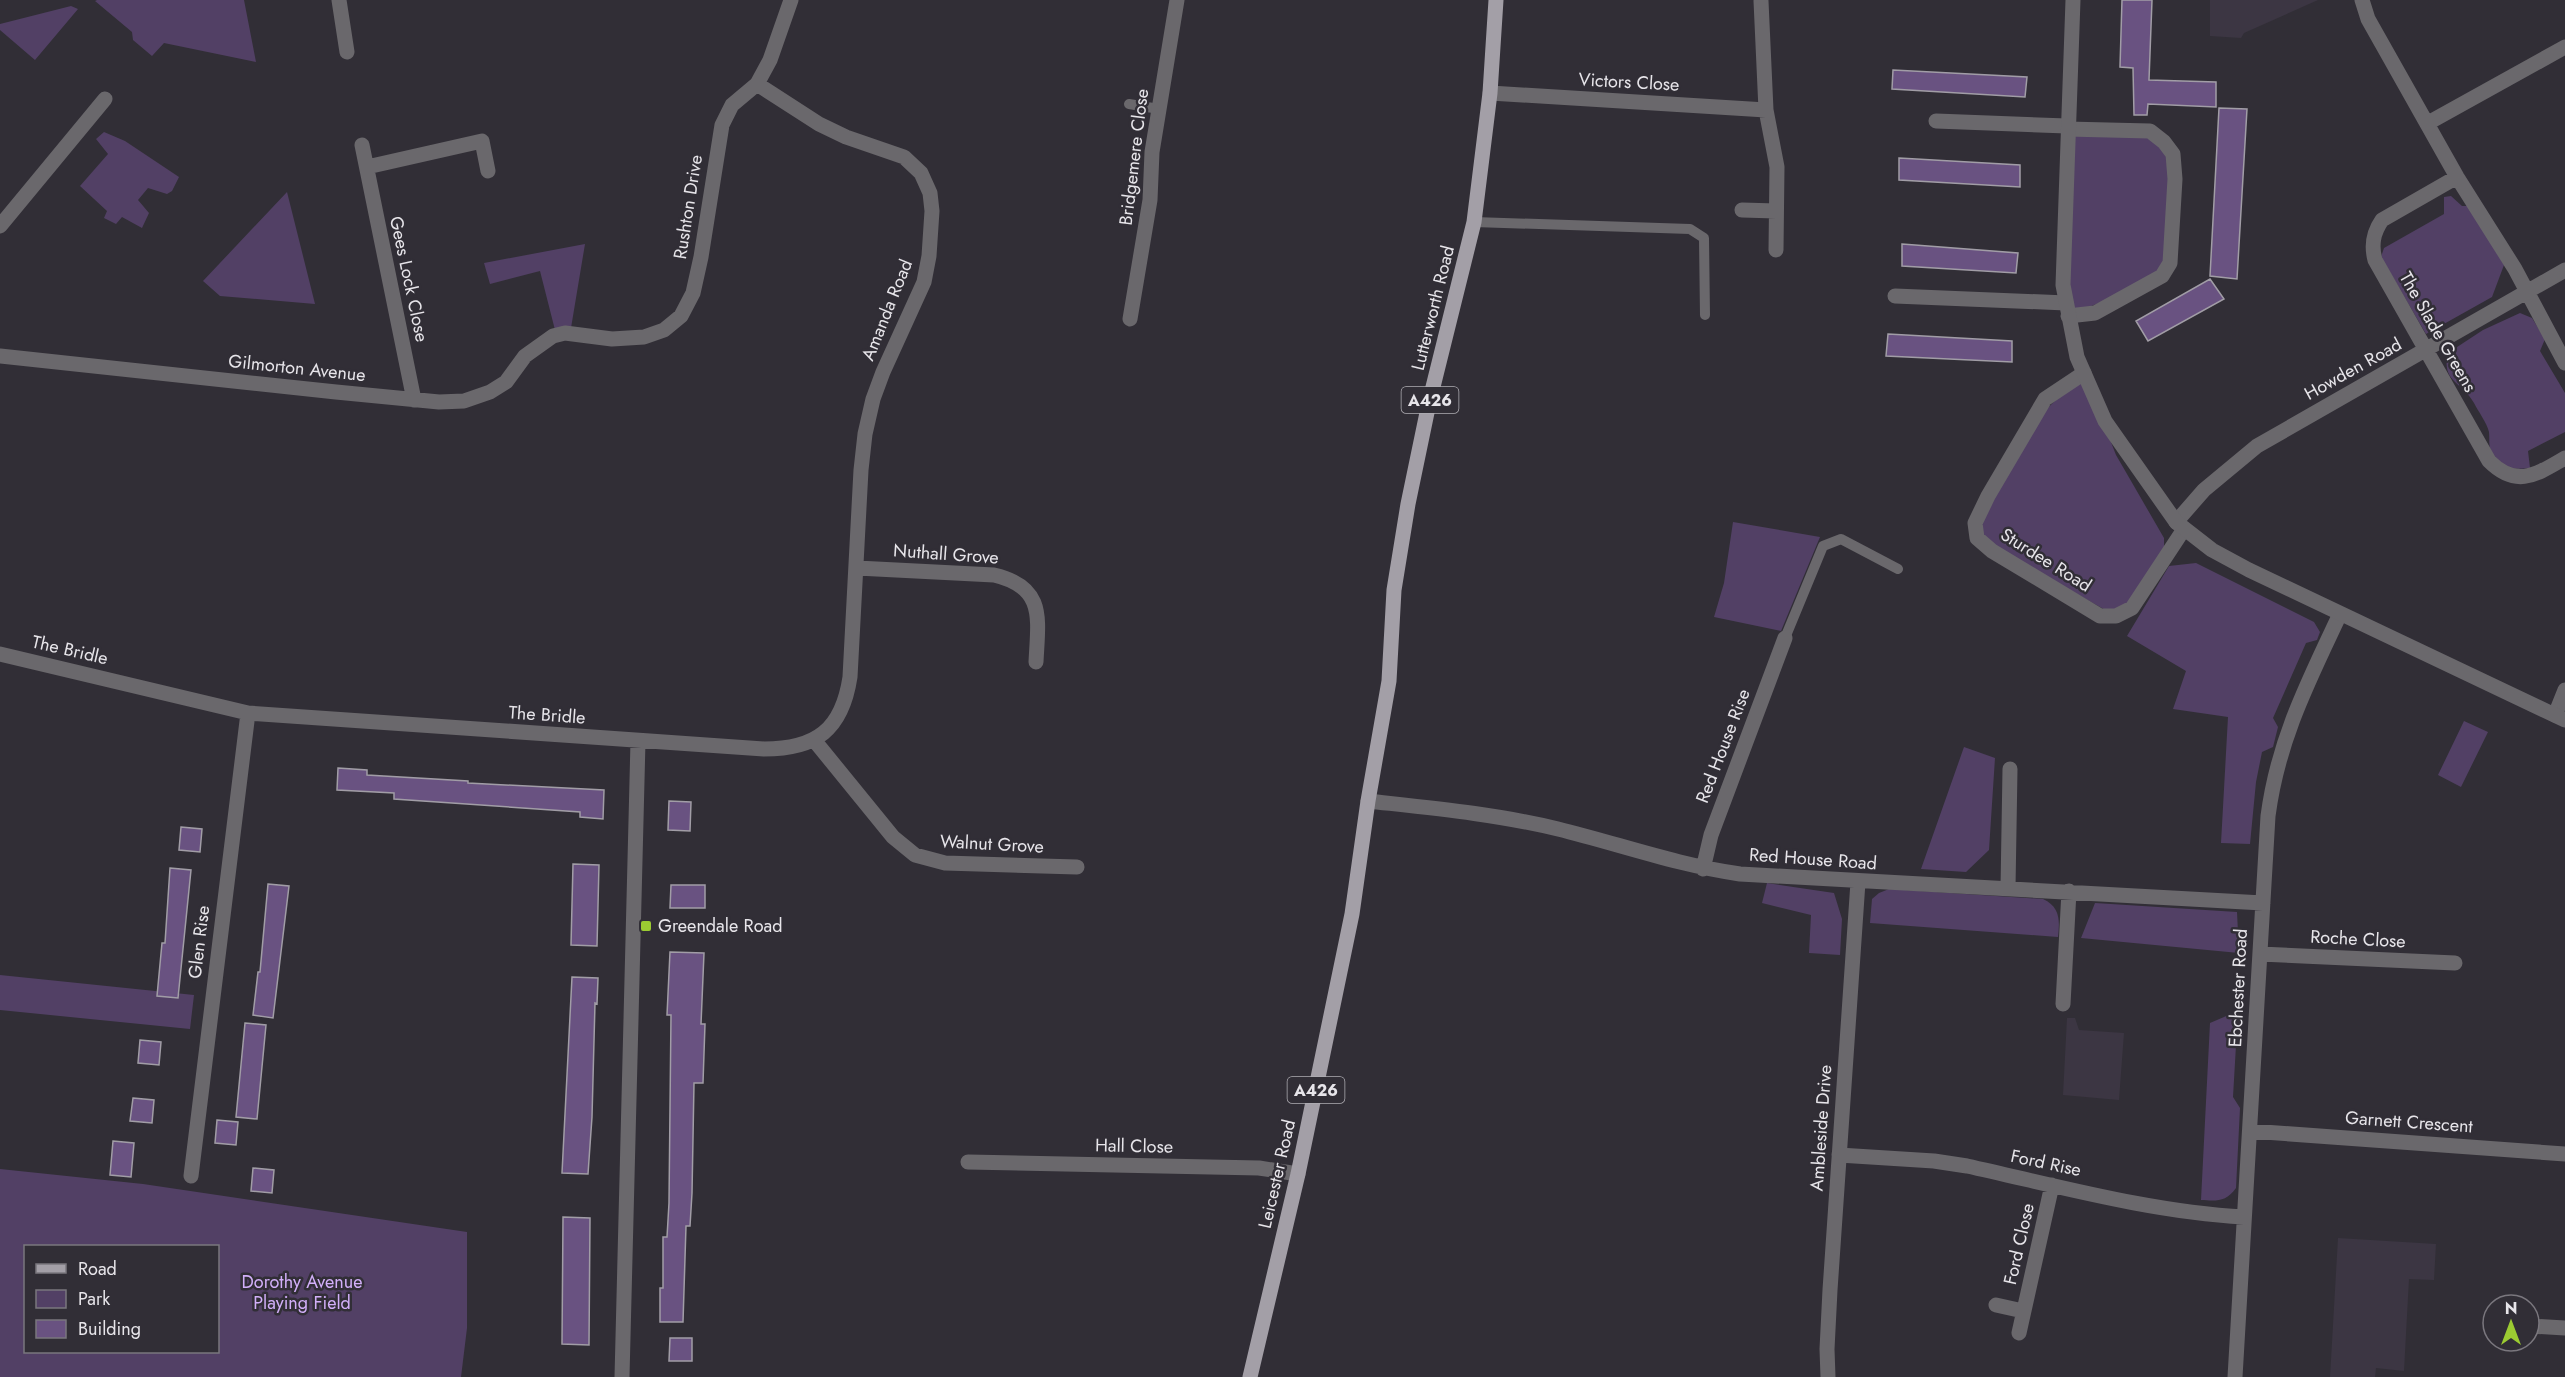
<svg xmlns="http://www.w3.org/2000/svg" width="2565" height="1377" font-family="Jost,sans-serif">
<rect width="100%" height="100%" fill="#312e36"/>
<path fill="#3c3643" d="M2210,0H2318L2244,33L2241,38L2210,36Z
M2067,1018H2075L2079,1030L2124,1033L2119,1100L2063,1095Z
M2338,1238L2436,1244L2434,1280L2409,1279L2404,1371L2376,1368L2375,1377H2330Z"/>
<path fill="#524065" fill-rule="evenodd" d="M97,0H244L256,62L164,43L152,56L133,40L132,32L95,1Z
M71,6L78,9L35,60L0,30V24Z
M2067,129L2150,131L2173,154L2162,276L2068,316Z
M104,132L125,141L179,177L172,191L167,194L148,188L138,200L149,213L142,228L122,217L116,224L104,218L107,211L80,186L108,154L96,139Z
M287,192L315,304L220,296L203,281Z
M2451,196L2462,206H2470L2504,265L2492,297L2426,334L2381,257L2384,248L2444,214V197Z
M585,244L571,328L555,330L540,271L490,284L484,263Z
M2520,313L2532,318L2545,339L2540,351L2565,393V432L2528,451L2530,468C2518,469 2508,470 2499,462C2487,452 2490,444 2489,432C2487,423 2478,411 2474,403C2462,381 2441,382 2448,353L2483,330Z
M2084,373L2116,455L2164,538V548L2132,608L2116,616L1977,538L1975,523L2030,425Z
M1733,522L1820,537L1781,631L1714,617L1724,583Z
M2196,563L2314,622L2320,632L2317,640L2306,643L2273,718L2278,727L2273,747L2262,752L2256,782L2250,844L2221,843L2228,717L2173,709L2186,671L2127,636L2169,566Z
M2464,721L2488,732L2461,787L2438,775Z
M1964,747L1995,758L1989,850L1966,872L1921,869Z
M1767,883L1834,893L1842,919L1840,955L1809,953L1811,915L1762,903Z
M1889,889L2043,899C2060,907 2060,920 2058,937L1870,923L1872,899L1879,893Z
M2095,903L2237,912L2239,953L2081,938Z
M0,975L194,995L190,1029L0,1010Z
M2238,1011L2233,1097L2240,1108L2236,1188C2226,1202 2217,1201 2201,1200L2210,1023Z
M0,1169L143,1184L467,1232V1328L461,1377H0ZM26,1246H218V1352H26Z"/>
<path fill="#695281" stroke="#a19da6" stroke-width="1.5" d="M2122,0H2152L2149,80L2216,82V107L2148,104L2147,115H2134L2133,68L2120,67Z
M1893,70L2027,77L2025,97L1892,89Z
M2219,108L2247,109L2237,279L2210,276Z
M1899,158L2020,165V187L1899,180Z
M1902,244L2018,253L2016,273L1902,266Z
M2210,279L2224,299L2148,341L2136,321Z
M1888,334L2012,341V362L1886,356Z
M338,768L367,770V775L468,781V783L604,790L603,819L580,817V812L394,799V793L337,790Z
M669,801L691,802L690,831L668,830Z
M181,827L202,829L200,852L179,850Z
M573,864L599,865L597,946L571,945Z
M170,868L191,870L178,998L157,996L162,943H165Z
M268,884L289,886L273,1018L253,1015L258,972H260Z
M671,885H705V908H670Z
M670,952L704,953L701,1024H705L703,1083H694L692,1193L690,1226H686L683,1322H660V1288H663V1237H667L669,1203L671,1015H667Z
M572,977L598,978L597,1004L595,1003L592,1117L588,1174L562,1173Z
M245,1023L266,1025L257,1119L236,1117Z
M140,1040L161,1042L159,1065L138,1063Z
M133,1098L154,1100L152,1123L130,1121Z
M217,1120L238,1122L236,1145L215,1143Z
M113,1141L134,1143L131,1177L110,1175Z
M253,1168L274,1170L272,1193L251,1191Z
M563,1217L590,1218L589,1345L562,1344Z
M670,1338H692V1361H669Z"/>
<g fill="none" stroke-linecap="round" stroke-linejoin="round">
<path stroke="#6a686c" stroke-width="10" d="M1129,104L1159,109
M1474,222L1690,229L1704,238L1705,315
M1785,638L1823,546L1841,539L1898,569"/>
<path stroke="#6a686c" stroke-width="15" d="M339,0L347,52
M2362,0L2368,19L2457,177L2515,269L2565,363
M1761,1L1766,110L1777,167L1776,250
M1490,93L1766,110
M1936,121L2067,126
M2428,123L2565,47
M2067,129L2150,131L2164,142L2173,154L2175,179L2170,263L2162,276L2095,313L2068,316
M362,145L414,400
M367,167L482,141L488,171
M2457,177L2382,220C2373,233 2371,245 2375,260L2489,461C2517,489 2537,474 2565,458
M1742,210L1776,211
M0,226L105,99
M1895,296L2066,303
M1130,319L1150,200L1152,152L1177,0
M0,356L336,392L439,402L464,401L490,392L506,382L525,356L553,336L565,333L612,339L644,337L664,330L681,316L693,293L701,257L722,125L732,105L757,84L770,60L791,0
M2084,373L2045,399L1988,496L1975,523L1977,538L1992,551L2100,616H2116L2132,608L2184,529
M2176,522L2204,490L2257,446L2565,270
M857,568L994,575C1046,587 1038,619 1036,662
M0,654L248,713L764,749C816,749 842,730 850,677L861,470L865,434L873,399L883,372L924,282L929,256L932,211L930,193L921,173L904,157L846,137L819,124L757,84
M2555,715L2565,690
M814,740L893,837L915,855L945,863L1077,867
M1368,801C1431,808 1496,814 1558,829C1619,844 1677,865 1740,874L2263,903
M1703,869L1711,835L1785,638
M2008,888L2010,769
M2260,954L2455,963
M2063,1004L2069,891
M2250,1131L2565,1154
M1839,1155L1934,1161L1967,1166C2058,1186 2151,1212 2244,1217
M968,1162L1259,1168L1298,1174
M191,1176L248,713
M1996,1305L2023,1311
M2529,1326L2565,1328
M2019,1333L2052,1185
M622,1377L638,741
M1828,1377L1827,1349L1830,1290L1858,882
M2235,1377L2268,816C2278,740 2308,682 2340,614"/>
<path stroke="#6a686c" stroke-width="15" d="M2073,0L2063,285L2077,357L2105,421L2176,522L2212,550L2249,570L2565,720"/>
<path stroke="#a39fa7" stroke-width="15" d="M1250,1377L1298,1174L1352,914L1368,801L1389,681L1394,590L1408,504L1429,403L1474,222L1490,93L1496,0"/>
</g>
<rect fill="#9bcb32" stroke="#312e36" stroke-width="2" x="640" y="920" width="12" height="12" rx="3"/>
<g text-anchor="middle" stroke-width="5" stroke-linejoin="round" paint-order="stroke">
<g fill="#312e36" stroke="#b0aeb4" stroke-width="1.5">
<rect x="1401.5" y="387" width="57" height="26" rx="4.5"/>
<rect x="1287.5" y="1077" width="57" height="26" rx="4.5"/>
</g>
<g font-size="16" font-weight="bold" fill="#e7e5ea">
<text x="1430" y="406">A426</text>
<text x="1316" y="1096">A426</text>
</g>
<g font-size="18" fill="#e7e5ea" stroke="#312e36">
<text transform="translate(1629 82) rotate(3)" y="6">Victors Close</text>
<text transform="translate(1134 157) rotate(-83)" y="6">Bridgemere Close</text>
<text transform="translate(688 207) rotate(-81)" y="6">Rushton Drive</text>
<text transform="translate(409 279) rotate(78)" y="6">Gees Lock Close</text>
<text transform="translate(1433 308) rotate(-76)" y="6">Lutterworth Road</text>
<text transform="translate(887 310) rotate(-68)" y="6">Amanda Road</text>
<text transform="translate(2438 332) rotate(60)" y="6">The Slade Greens</text>
<text transform="translate(297 368) rotate(6)" y="6">Gilmorton Avenue</text>
<text transform="translate(2353 369) rotate(-29)" y="6">Howden Road</text>
<text transform="translate(946 554) rotate(4)" y="6">Nuthall Grove</text>
<text transform="translate(2046 560) rotate(32)" y="6">Sturdee Road</text>
<text transform="translate(70 650) rotate(13)" y="6">The Bridle</text>
<text transform="translate(547 715) rotate(4)" y="6">The Bridle</text>
<text transform="translate(1723 746) rotate(-69)" y="6">Red House Rise</text>
<text transform="translate(992 844) rotate(3)" y="6">Walnut Grove</text>
<text transform="translate(1813 859) rotate(4)" y="6">Red House Road</text>
<text transform="translate(2358 939) rotate(3)" y="6">Roche Close</text>
<text transform="translate(199 942) rotate(-83)" y="6">Glen Rise</text>
<text transform="translate(2238 988) rotate(-87)" y="6">Ebchester Road</text>
<text transform="translate(2409 1122) rotate(4)" y="6">Garnett Crescent</text>
<text transform="translate(1821 1128) rotate(-86)" y="6">Ambleside Drive</text>
<text transform="translate(1134 1146) rotate(1)" y="6">Hall Close</text>
<text transform="translate(2046 1163) rotate(12)" y="6">Ford Rise</text>
<text transform="translate(1277 1174) rotate(-77)" y="6">Leicester Road</text>
<text transform="translate(2019 1244) rotate(-77)" y="6">Ford Close</text>
</g>
<g font-size="18" fill="#e7e5ea" stroke="#312e36" text-anchor="start">
<text x="658" y="932">Greendale Road</text>
</g>
<g font-size="18" fill="#d2aff9" stroke="#312e36">
<text x="302" y="1288">Dorothy Avenue<tspan x="302" dy="21">Playing Field</tspan></text>
</g>
</g>
<rect x="24" y="1245" width="195" height="108" fill="#312e36" stroke="#7a777e" stroke-width="1.5"/>
<rect x="36" y="1264" width="30" height="9" fill="#a39fa7" stroke="#7a777e" stroke-width="1.5"/>
<text x="78" y="1275" font-size="18" fill="#e7e5ea">Road</text>
<rect x="36" y="1290" width="30" height="18" fill="#524065" stroke="#7a777e" stroke-width="1.5"/>
<text x="78" y="1305" font-size="18" fill="#e7e5ea">Park</text>
<rect x="36" y="1320" width="30" height="18" fill="#695281" stroke="#7a777e" stroke-width="1.5"/>
<text x="78" y="1335" font-size="18" fill="#e7e5ea">Building</text>
<g transform="translate(2511 1323)"><circle r="28" fill="#312e36" stroke="#7a777e" stroke-width="1.5"/>
<path d="M0-4.5L10 22L0 15L-10 22Z" fill="#9bcb32"/>
<text y="-9" font-size="16" font-weight="bold" text-anchor="middle" fill="#e7e5ea">N</text>
</g>
</svg>
